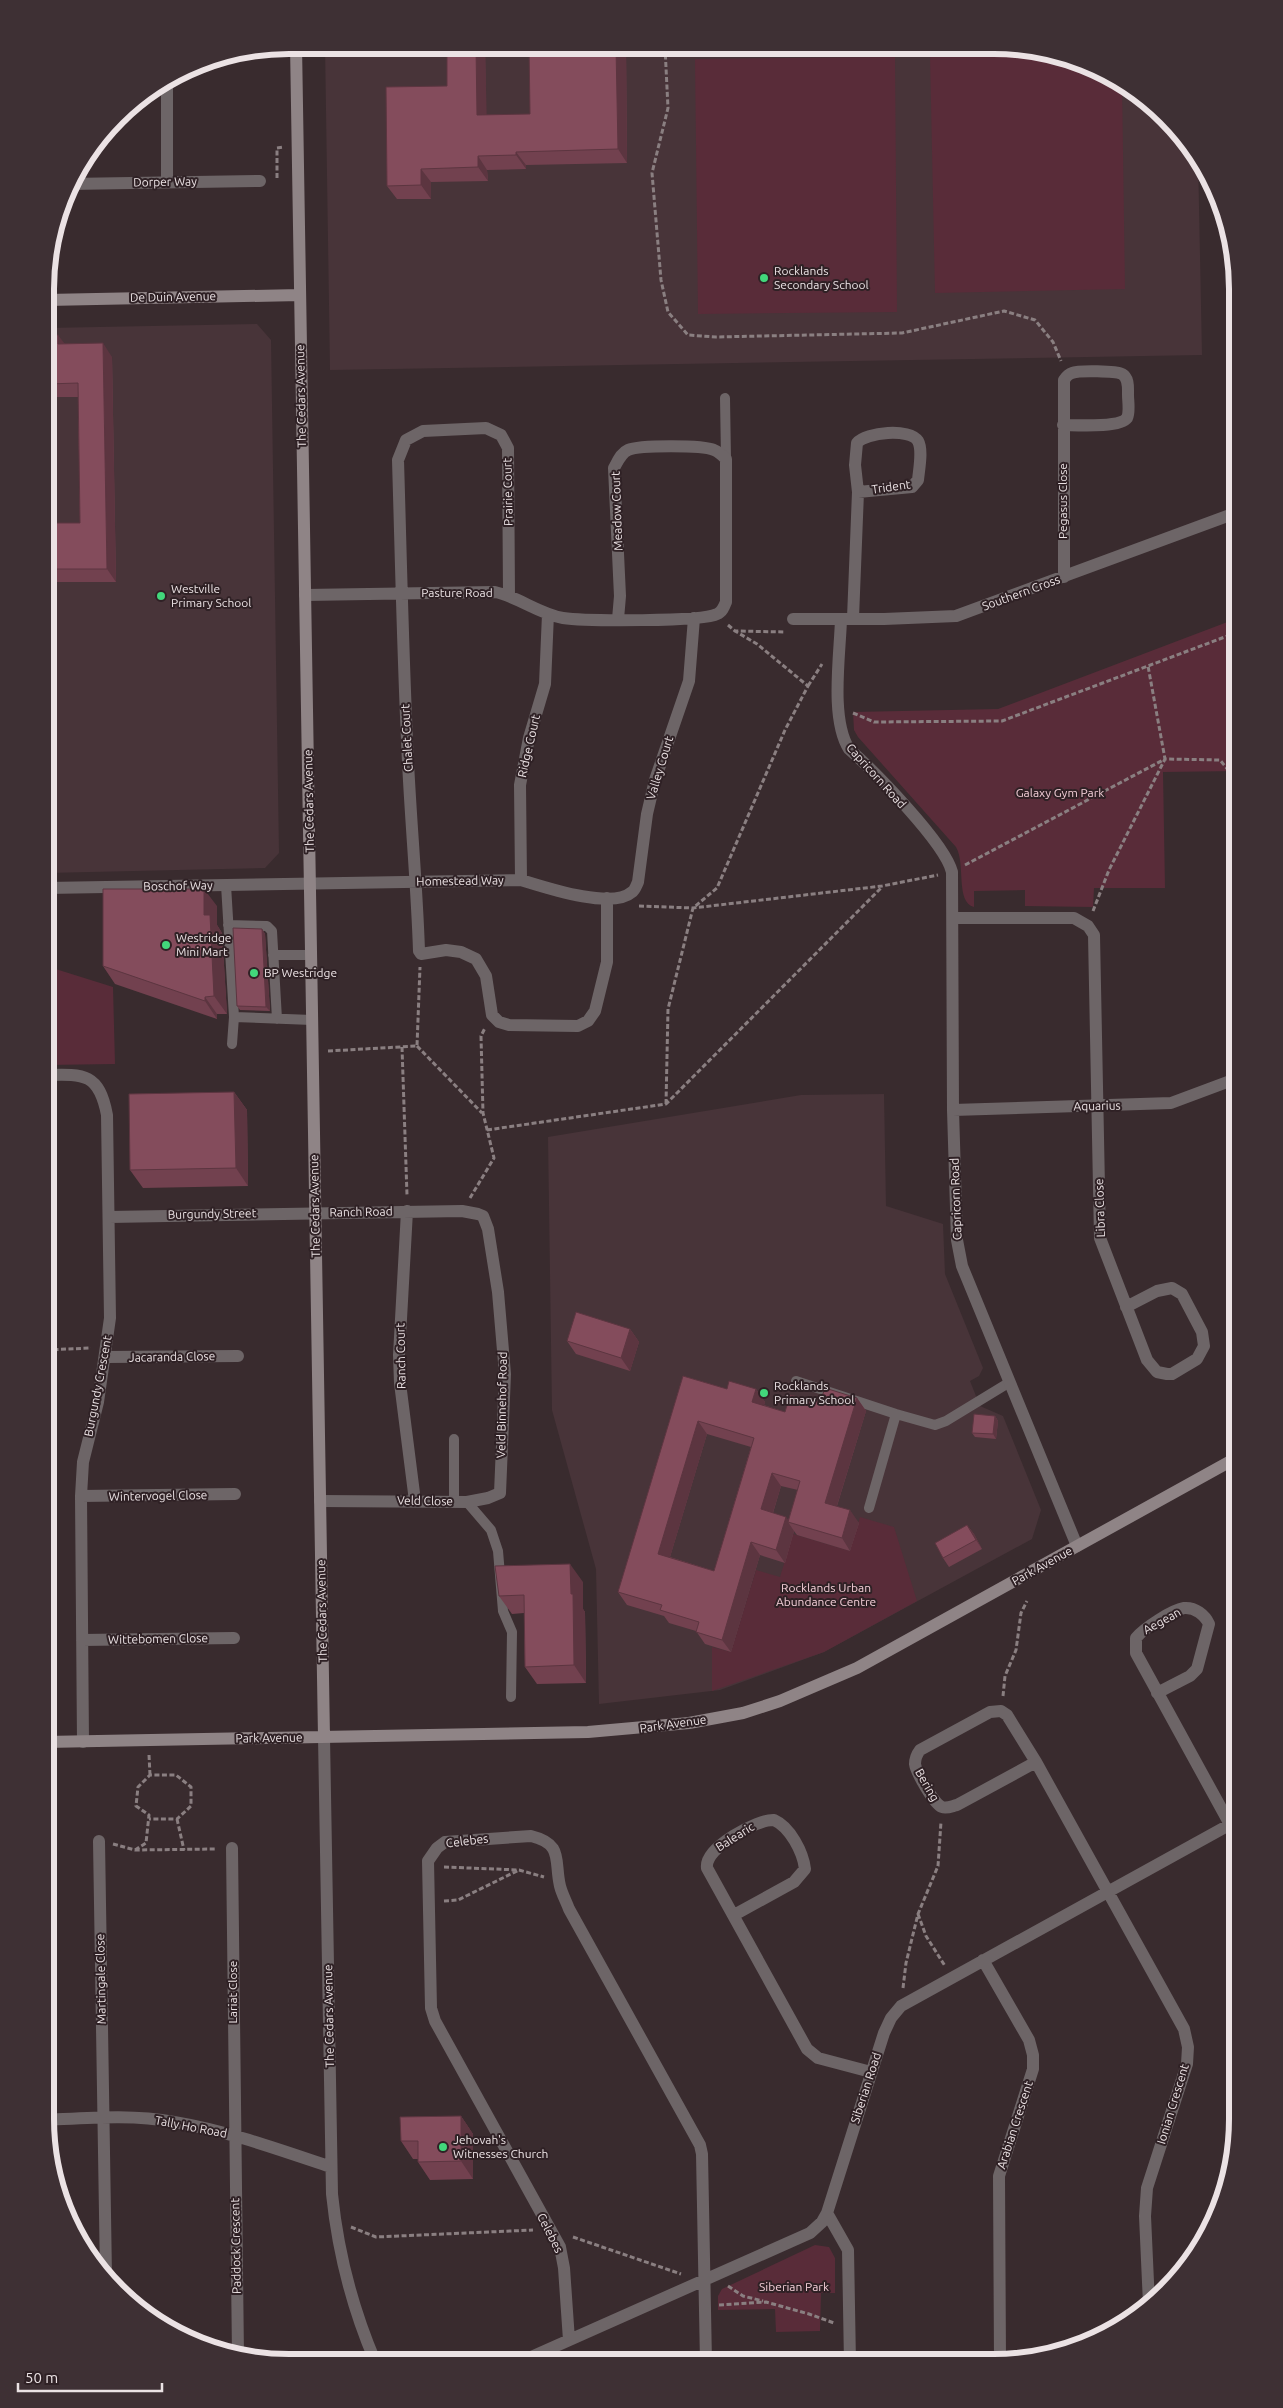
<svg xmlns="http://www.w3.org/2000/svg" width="1283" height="2408" font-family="Ubuntu,sans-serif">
<rect width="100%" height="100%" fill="#392b2e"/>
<path fill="#483439" d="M325,45L1041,50L1102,70L1155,105L1198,156L1202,355L330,370Z
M257,324L271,340L279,853L265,868L46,873L47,328Z
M884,1094L886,1206L943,1224L945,1274L983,1368L979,1376L970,1381L980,1406L1003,1416L1041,1510L1032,1539L824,1652L720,1690L599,1704L596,1569L552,1410L548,1137L801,1095Z"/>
<path fill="#592c39" d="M1049,52L1102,70L1122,83L1125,289L935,293L930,55Z
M895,57L897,312L698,314L695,59Z
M1238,618V771L1163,772L1165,888H1094L1093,907L1025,906V890L974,891V907C955,902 966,864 956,847L858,737L854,730L853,712L998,709Z
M46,966L113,987L115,1064L46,1065Z
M860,1517L894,1527L917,1601L824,1652L712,1691V1647L731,1652L756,1570L780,1577L793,1534L850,1551Z
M815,2245L829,2247L835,2258V2293H821L820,2331L776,2332L775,2309L718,2310V2296L722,2289Z"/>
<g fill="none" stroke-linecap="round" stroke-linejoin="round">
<path stroke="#8a7f81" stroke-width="3" stroke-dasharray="5 2.5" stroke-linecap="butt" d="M665,47L668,108L652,173L661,280L668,312L688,335L716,337L902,333L1004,311L1035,320L1053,342L1061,361
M277,178V148L284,147
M728,625L735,631L785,632
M808,686L822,664
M853,713L874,722L1002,721L1238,632
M965,865L1165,759L1148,666
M639,906L693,908L882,886L938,875
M1093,911L1109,870L1165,759L1220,760L1238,782
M417,1046L482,1113
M402,1047L407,1195
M328,1051L417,1046L420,967
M666,1104L668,1009L693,908L717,888L785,730L808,686L757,644L735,631
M487,1130L666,1104L882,887
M470,1198L494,1158L483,1113L481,1036L485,1028
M46,1350L91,1348
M1003,1696L1005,1676L1016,1650L1021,1613L1027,1601
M149,1755L150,1775
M177,1819L184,1850
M113,1844L135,1850L216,1849
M135,1850L146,1843L149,1815L136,1806L138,1787L150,1775H176L191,1787V1806L177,1819H149
M444,1867L519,1870L544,1877
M444,1901L458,1900L519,1870
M918,1914L926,1936L945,1966
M903,1988L906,1963L918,1914L938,1866L941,1822
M351,2227L376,2237L533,2230
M573,2237L681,2274
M728,2286L743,2296L763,2301
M719,2305L766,2302L809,2314L834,2323"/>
<path stroke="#6d6567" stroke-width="10" d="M725,398L726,459
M226,885L234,1017L232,1044
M228,925L267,926L272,931L277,1019
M273,955H311
M234,1017L312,1020
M796,1381L896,1414L935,1425L946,1421L1010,1382
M454,1502V1439
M467,1502L491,1530L498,1551L503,1611L512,1632L511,1697
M869,1508L896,1414"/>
<path stroke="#6d6567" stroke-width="12" d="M167,82V182
M69,184L260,181
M1063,425C1075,425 1120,428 1127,418C1130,412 1128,401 1128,395C1128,387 1129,378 1122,374C1116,371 1079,370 1072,373C1068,374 1066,377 1064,380V577
M305,595L495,592C519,597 539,614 563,618C583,621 703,622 717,614C722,612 724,607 726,602V459C722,455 719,452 714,450C703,445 639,445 628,450C621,453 618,461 614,468L620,596L618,619
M509,595L508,448L501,435L486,428L423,431L406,440L398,460C401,560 403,661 408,762C411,825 417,888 419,951L421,954L446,950L461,952L476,959L486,976L492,1015L499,1022L509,1025L578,1026L588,1021L595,1011L607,962V898
M853,618L858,492L855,465L857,443C866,432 910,428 918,441C923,450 919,469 918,480L912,487L858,492
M793,619H884L956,616L1238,512
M841,619C840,655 830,719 849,749C874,771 945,843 952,872L953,1110L957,1240L962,1266L1077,1546
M521,880L520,785L529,738L545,684L548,614
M46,888L521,880C544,887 612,910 632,892C635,890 636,886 638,882L647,814L655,780L689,681L694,618
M953,918H1074L1088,926L1094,935L1100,1238L1147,1360L1157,1372L1167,1374H1172L1197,1359L1204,1346L1202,1332L1182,1294L1172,1288L1157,1291L1126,1307
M1238,1046L1233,829L1238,816
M46,1075C84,1074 99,1073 107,1115L110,1318L98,1402L83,1462L81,1496L83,1742
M953,1110L1171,1103L1238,1078
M407,1211L399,1355L400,1383L415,1501
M109,1217L462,1211L478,1214L483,1216L488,1229L498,1292L505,1374L500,1493L488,1498L467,1502L320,1501
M106,1357L238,1356
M81,1496L235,1494
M82,1640L234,1638
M1157,1693L1190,1676L1197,1669L1209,1624C1205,1615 1195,1607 1184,1608C1172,1610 1144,1628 1136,1638V1653L1238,1839
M324,1737L332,2194C338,2253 352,2307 375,2361
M1036,1762L957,1805C952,1806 947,1809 942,1807C934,1804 916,1772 915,1764C915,1758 917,1754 920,1750L990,1712L1001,1711L1007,1715L1036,1762L1184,2029L1188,2047L1187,2064L1147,2188L1145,2216L1149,2304
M99,1841L106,2276
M232,1848L238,2356
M734,1915L794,1882L805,1869C803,1852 790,1827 774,1820C757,1819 704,1848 707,1868L807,2049L818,2058L871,2072
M983,1960L1029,2040L1033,2055V2069L999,2176L1000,2362
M45,2120C88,2118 132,2114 174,2122C228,2131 280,2150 331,2167
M827,2213L848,2250L850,2363
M569,2340L564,2268L560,2247L435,2021L431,2008L428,1861L437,1848L445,1842L531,1836C564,1844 554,1861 560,1886C562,1894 566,1901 569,1909L700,2145L702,2154L706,2362
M520,2362L810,2233L822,2222L827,2213L884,2033L891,2018L901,2006L1238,1820"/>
<path stroke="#8f8486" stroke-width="12" d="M296,45L324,1737
M47,300L300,295
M45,1742L588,1732L689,1723L743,1713L780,1701L857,1668L1238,1457"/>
</g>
<path fill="#72414f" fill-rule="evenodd" d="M447,46H485L486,115L530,114L626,47L627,163L526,165V169L487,170L488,181L431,182V199H397L387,186L447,86Z
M47,335L65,344L112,357L116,582H47V523H80L78,397H47Z
M217,906V925L222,933L227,1014H217V1019L115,984L103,966Z
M262,929L265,934L270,1011L240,1010L237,1006Z
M234,1092L247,1110L248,1186L143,1188L130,1170Z
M630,1329L639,1342L630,1371L576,1354L567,1341Z
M683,1376L727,1389H756L765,1402L764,1405L785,1412L820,1402L857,1398L866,1411L837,1506L859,1523L850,1551L797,1535L794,1531L785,1563L760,1555L731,1652L705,1644L696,1631L669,1623L664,1616L627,1605L618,1592ZM707,1434L751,1447L714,1571L670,1557ZM781,1486L798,1490L788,1521L773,1513Z
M995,1416L998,1421L996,1439L975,1437L972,1433Z
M967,1525L974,1534L982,1549L949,1567L943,1558Z
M583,1582V1609L585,1612L586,1683L537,1684L525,1667L524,1613L512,1614L499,1596Z
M461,2116L473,2134V2179L430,2180L418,2162V2159H413L401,2141Z"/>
<path fill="#5c3540" d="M476,46H485L487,129L477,115Z
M616,47H626L627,163L618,149Z
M516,152L526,165V169L516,155Z
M478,156L487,170L488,181L478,167Z
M421,169L431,182V199L421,185Z
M58,335L68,348L58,344Z
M103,343L112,357L116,582L107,569Z
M204,889L217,906V925L222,933L227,1014L214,996L204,915Z
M262,929L265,934L270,1011L266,1007Z
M205,997L217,1014V1019L205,1001Z
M234,1092L247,1110L248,1186L236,1168Z
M630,1329L639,1342L630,1371L621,1358Z
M756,1389L765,1402L761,1415L752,1402Z
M857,1398L866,1411L834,1515L825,1503Z
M995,1416L998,1421L996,1439L993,1434Z
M698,1421L707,1434L667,1567L658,1554Z
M772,1473L781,1486L770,1522L761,1509Z
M850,1510L859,1523L850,1551L842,1538Z
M786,1517L790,1522H788L794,1531L785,1563L776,1550Z
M967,1525L974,1534L982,1549L976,1540Z
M751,1542L760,1555L731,1652L722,1640Z
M570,1564L583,1582V1609L585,1612L586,1683L574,1665Z
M461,2116L473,2134V2179L461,2161Z"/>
<path fill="#844c5c" stroke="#5c3540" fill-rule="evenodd" d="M447,46H476L477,115L530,114L529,46L616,47L618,149L516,152V155L478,156V167L421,169V185L387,186L386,87L447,86Z
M47,335H58V344L103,343L107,569H47V523H80L78,383L47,384Z
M103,889H204V915H210L214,996L205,997V1001L103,966Z
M233,928L262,929L266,1007L237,1006Z
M234,1092L236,1168L130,1170L129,1094Z
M576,1312L630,1329L621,1358L567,1341Z
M683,1376L727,1389L729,1381L756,1389L752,1402L785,1412L790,1395L820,1402L825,1388L857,1398L825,1503L850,1510L842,1538L788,1522L800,1481L772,1473L761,1509L786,1517L776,1550L751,1542L722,1640L696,1632L699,1622L660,1610L662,1605L618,1592ZM698,1421L754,1438L714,1571L658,1554Z
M974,1414L995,1416L993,1434L972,1433Z
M967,1525L976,1540L943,1558L935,1543Z
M570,1564L571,1594H573L574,1665L525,1667L524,1595L499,1596L495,1566Z
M461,2116V2161L418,2162V2141H401L400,2117Z"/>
<g fill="#42d77b" stroke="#2f2125" stroke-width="2">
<circle cx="764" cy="278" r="5"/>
<circle cx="161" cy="596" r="5"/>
<circle cx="166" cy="945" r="5"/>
<circle cx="254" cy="973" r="5"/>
<circle cx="764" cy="1393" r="5"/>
<circle cx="443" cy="2147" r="5"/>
</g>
<g text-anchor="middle" stroke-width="4" stroke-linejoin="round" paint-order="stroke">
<g font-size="12" fill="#ebe2e4" stroke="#2f2125">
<text transform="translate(165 182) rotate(-1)" y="4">Dorper Way</text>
<text transform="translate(173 297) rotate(-1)" y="4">De Duin Avenue</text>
<text transform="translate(301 396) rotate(-91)" y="4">The Cedars Avenue</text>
<text transform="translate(891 487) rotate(-8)" y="4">Trident</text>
<text transform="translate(508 492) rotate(-91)" y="4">Prairie Court</text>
<text transform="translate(1063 501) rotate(-90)" y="4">Pegasus Close</text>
<text transform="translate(617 511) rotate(-92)" y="4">Meadow Court</text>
<text x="457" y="597">Pasture Road</text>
<text transform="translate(1021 593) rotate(-20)" y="4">Southern Cross</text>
<text transform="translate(407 738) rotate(-93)" y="4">Chalet Court</text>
<text transform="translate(529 746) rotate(-77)" y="4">Ridge Court</text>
<text transform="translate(660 768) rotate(-73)" y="4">Valley Court</text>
<text transform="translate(876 776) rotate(48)" y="4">Capricorn Road</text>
<text transform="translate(309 801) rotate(-91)" y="4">The Cedars Avenue</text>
<text transform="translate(460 881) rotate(-1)" y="4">Homestead Way</text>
<text transform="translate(178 886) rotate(-1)" y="4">Boschof Way</text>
<text transform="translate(1097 1106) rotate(-1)" y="4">Aquarius</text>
<text transform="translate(956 1199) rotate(-92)" y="4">Capricorn Road</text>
<text transform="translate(315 1206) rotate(-91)" y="4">The Cedars Avenue</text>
<text transform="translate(1100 1208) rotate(-92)" y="4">Libra Close</text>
<text transform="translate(361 1212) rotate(-1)" y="4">Ranch Road</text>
<text transform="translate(212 1214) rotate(-1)" y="4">Burgundy Street</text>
<text transform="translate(401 1356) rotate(-91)" y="4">Ranch Court</text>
<text transform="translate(172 1357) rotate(-1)" y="4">Jacaranda Close</text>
<text transform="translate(98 1386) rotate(-79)" y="4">Burgundy Crescent</text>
<text transform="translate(502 1405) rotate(-89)" y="4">Veld Binnehof Road</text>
<text transform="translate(158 1496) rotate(-1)" y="4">Wintervogel Close</text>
<text transform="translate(425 1501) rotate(1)" y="4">Veld Close</text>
<text transform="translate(1042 1566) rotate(-29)" y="4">Park Avenue</text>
<text transform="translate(322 1611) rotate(-91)" y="4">The Cedars Avenue</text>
<text transform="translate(1162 1621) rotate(-29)" y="4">Aegean</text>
<text transform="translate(158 1639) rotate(-1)" y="4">Wittebomen Close</text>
<text transform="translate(673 1724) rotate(-8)" y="4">Park Avenue</text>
<text transform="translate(269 1738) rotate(-1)" y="4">Park Avenue</text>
<text transform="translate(927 1785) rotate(60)" y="4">Bering</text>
<text transform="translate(735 1837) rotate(-32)" y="4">Balearic</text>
<text transform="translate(467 1841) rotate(-7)" y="4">Celebes</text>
<text transform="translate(101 1979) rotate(-91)" y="4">Martingale Close</text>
<text transform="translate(233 1992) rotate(-90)" y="4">Lariat Close</text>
<text transform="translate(329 2016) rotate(-91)" y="4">The Cedars Avenue</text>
<text transform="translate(866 2088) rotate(-72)" y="4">Siberian Road</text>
<text transform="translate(1173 2104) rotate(-73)" y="4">Ionian Crescent</text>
<text transform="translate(1015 2125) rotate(-72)" y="4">Arabian Crescent</text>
<text transform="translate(191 2127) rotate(11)" y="4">Tally Ho Road</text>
<text transform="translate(550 2233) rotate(63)" y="4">Celebes</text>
<text transform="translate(236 2246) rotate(-91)" y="4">Paddock Crescent</text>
</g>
<g font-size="12" fill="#ebe2e4" stroke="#2f2125" text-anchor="start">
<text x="774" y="275">Rocklands<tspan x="774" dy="14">Secondary School</tspan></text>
<text x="171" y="593">Westville<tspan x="171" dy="14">Primary School</tspan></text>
<text x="176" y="942">Westridge<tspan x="176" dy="14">Mini Mart</tspan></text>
<text x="264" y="977">BP Westridge</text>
<text x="774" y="1390">Rocklands<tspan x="774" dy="14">Primary School</tspan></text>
<text x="453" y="2144">Jehovah's<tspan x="453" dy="14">Witnesses Church</tspan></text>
</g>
<g font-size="12" fill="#f3ced7" stroke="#2f2125">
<text x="1060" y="797">Galaxy Gym Park</text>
<text x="826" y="1592">Rocklands Urban<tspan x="826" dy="14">Abundance Centre</tspan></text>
<text x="794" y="2291">Siberian Park</text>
</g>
</g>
<path d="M0 0H1283V2408H0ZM289 54H994A235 235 0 0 1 1229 289V2119A235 235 0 0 1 994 2354H289A235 235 0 0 1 54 2119V289A235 235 0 0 1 289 54Z" fill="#3e3034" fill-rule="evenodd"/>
<path fill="none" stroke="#ebe2e4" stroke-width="6" d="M289 54H994A235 235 0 0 1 1229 289V2119A235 235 0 0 1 994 2354H289A235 235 0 0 1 54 2119V289A235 235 0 0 1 289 54Z"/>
<path d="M18 2383v8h144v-8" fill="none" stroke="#ebe2e4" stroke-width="2.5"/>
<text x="25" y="2383" font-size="15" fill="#ebe2e4" stroke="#2f2125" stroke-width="4" paint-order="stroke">50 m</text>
</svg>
